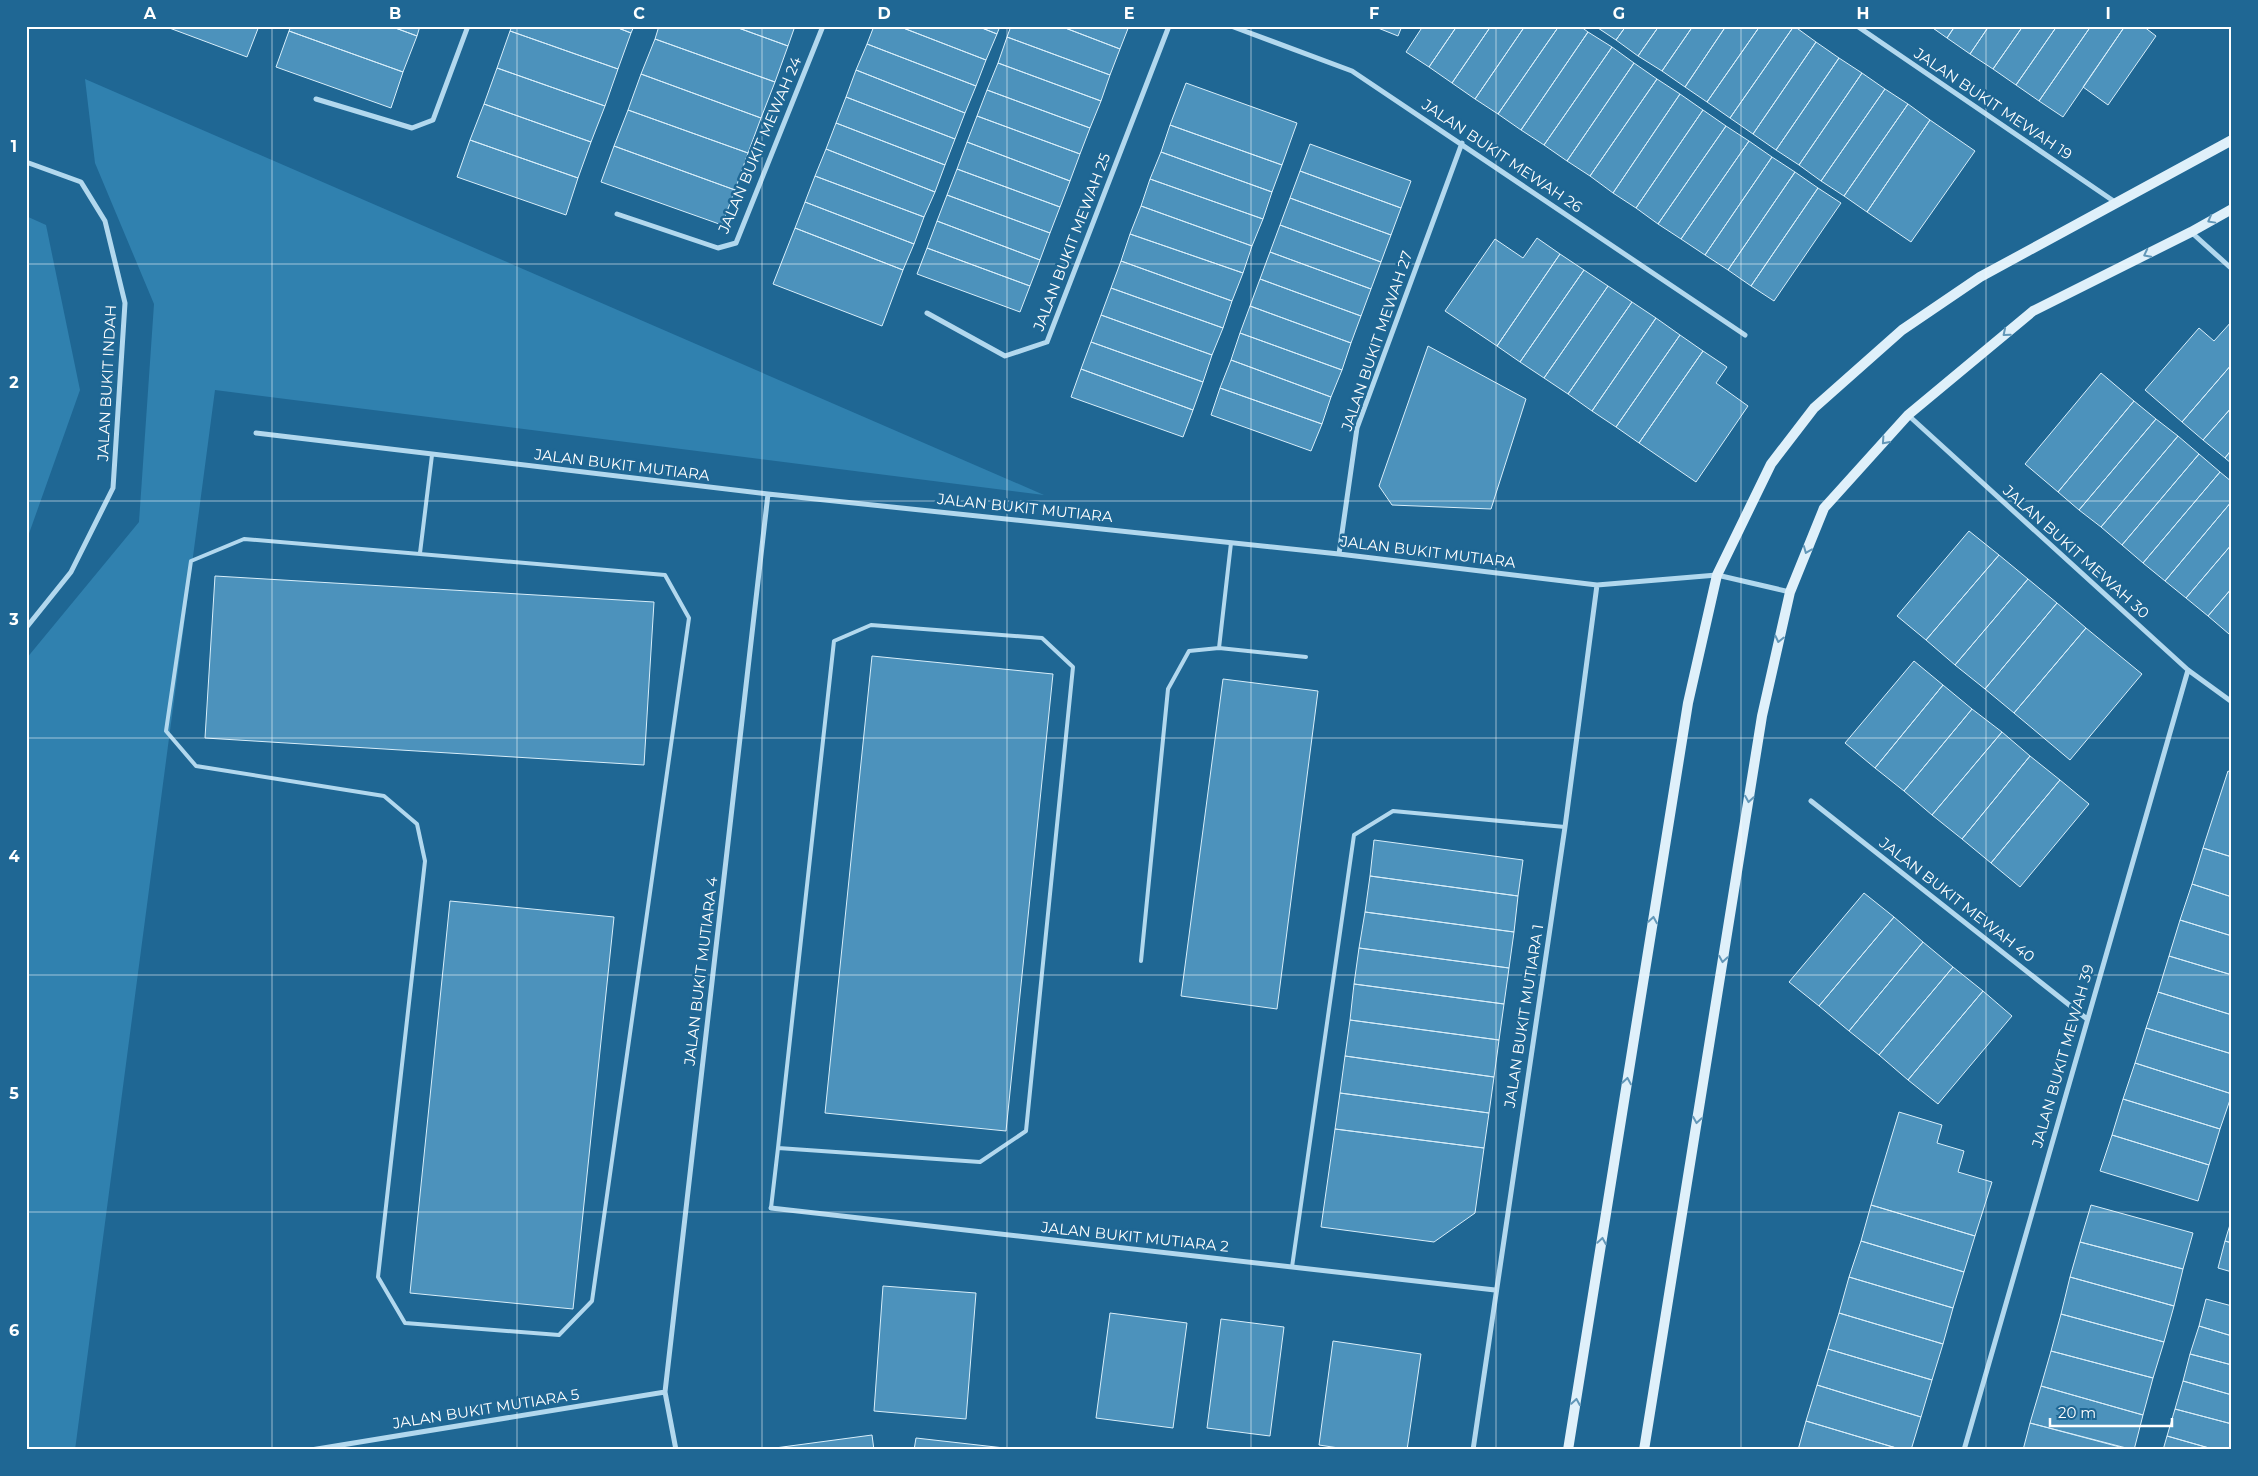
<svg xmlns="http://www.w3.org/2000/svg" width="2258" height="1476" font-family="Montserrat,sans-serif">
<rect width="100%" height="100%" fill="#1f6794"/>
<path fill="#3081af" d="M85,79L1044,495L215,390L75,1450H26V659L139,522L154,304L95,163Z
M26,216L46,225L80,390L26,542Z"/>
<path fill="#4c92bc" stroke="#d8eefa" d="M164,26H259L247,57Z
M291,26H390L417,36L403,72L289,31Z
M390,26H420L417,36Z
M512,26H613L631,33L618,69L510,31Z
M613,26H634L631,33Z
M659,26H733L788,46L775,82L655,39Z
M733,26H795L788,46Z
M874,26H898L986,60L976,86L867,44Z
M898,26H977L997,34L986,60Z
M977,26H1000L997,34Z
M1011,26H1060L1120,49L1110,75L1007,37Z
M1060,26H1129L1120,49Z
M1373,26H1402L1398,36Z
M1423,26H1457L1429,67L1406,52Z
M1457,26H1491L1452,83L1429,67Z
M1491,26H1525L1475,99L1452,83Z
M1525,26H1559L1498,114L1475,99Z
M1559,26H1580L1588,32L1521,130L1498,114Z
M1595,26H1626L1616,40Z
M1626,26H1659L1638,56L1616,40Z
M1659,26H1693L1662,71L1638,56Z
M1693,26H1726L1685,87L1662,71Z
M1726,26H1760L1707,102L1685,87Z
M1760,26H1794L1730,118L1707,102Z
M1794,26L1816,42L1753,134L1730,118Z
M1930,26H1955L1947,38Z
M1955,26H1989L1970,54L1947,38Z
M1989,26H2023L1993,69L1970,54Z
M2023,26H2057L2016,85L1993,69Z
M2057,26H2091L2039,101L2016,85Z
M2091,26H2125L2063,117L2039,101Z
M2125,26H2143L2156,36L2108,105L2083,87Z
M289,31L403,72L391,108L276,67Z
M510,31L618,69L605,106L497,68Z
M1588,32L1612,47L1544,145L1521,130Z
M1007,37L1110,75L1101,101L998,63Z
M655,39L775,82L761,118L641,74Z
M1816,42L1839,58L1776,150L1753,134Z
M867,44L976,86L965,113L856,70Z
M1612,47L1634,63L1567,161L1544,145Z
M1839,58L1862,73L1799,165L1776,150Z
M998,63L1101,101L1090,128L987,90Z
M1634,63L1657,79L1590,176L1567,161Z
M497,68L605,106L591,142L484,104Z
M856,70L965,113L955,139L846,97Z
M1862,73L1885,89L1821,181L1799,165Z
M641,74L761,118L748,153L628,110Z
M1657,79L1680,94L1613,193L1590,176Z
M1186,83L1297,123L1282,165L1170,125Z
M1885,89L1908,104L1844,196L1821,181Z
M987,90L1090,128L1080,154L977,116Z
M1680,94L1703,110L1636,208L1613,193Z
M846,97L955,139L945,165L836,123Z
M484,104L591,142L578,178L470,140Z
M1908,104L1930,120L1867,212L1844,196Z
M628,110L748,153L735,190L614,146Z
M1703,110L1726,126L1658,224L1636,208Z
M977,116L1080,154L1070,181L967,142Z
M1930,120L1975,151L1911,242L1867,212Z
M836,123L945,165L935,192L826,149Z
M1170,125L1282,165L1272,192L1161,152Z
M1726,126L1749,141L1681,239L1658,224Z
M470,140L578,178L566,215L457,177Z
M1749,141L1772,157L1705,255L1681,239Z
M967,142L1070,181L1060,207L957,169Z
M1310,144L1411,181L1401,208L1300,171Z
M614,146L735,190L722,225L601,182Z
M826,149L935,192L924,217L815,176Z
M1161,152L1272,192L1263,219L1150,179Z
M1772,157L1795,172L1728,270L1705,255Z
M957,169L1060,207L1050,233L947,195Z
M1300,171L1401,208L1391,235L1290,198Z
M1795,172L1818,188L1751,286L1728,270Z
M815,176L924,217L914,244L805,202Z
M1150,179L1263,219L1252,246L1141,206Z
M1818,188L1841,203L1774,301L1751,286Z
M947,195L1050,233L1040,260L937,221Z
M1290,198L1391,235L1381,262L1280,225Z
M805,202L914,244L903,270L795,228Z
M1141,206L1252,246L1243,273L1130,234Z
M937,221L1040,260L1030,286L927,248Z
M1280,225L1381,262L1371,289L1270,252Z
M795,228L903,270L882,326L773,284Z
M1130,234L1243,273L1232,301L1121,261Z
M1537,238L1560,254L1497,346L1445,311L1495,239L1523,258Z
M927,248L1030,286L1020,312L917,274Z
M1270,252L1371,289L1361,316L1260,279Z
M1560,254L1584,270L1520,362L1497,346Z
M1121,261L1232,301L1223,328L1111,288Z
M1584,270L1608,286L1544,378L1520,362Z
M1260,279L1361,316L1351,343L1250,306Z
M1608,286L1632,302L1568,394L1544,378Z
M1111,288L1223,328L1212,355L1101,315Z
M1632,302L1656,318L1592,411L1568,394Z
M1250,306L1351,343L1342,370L1240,333Z
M1101,315L1212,355L1203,382L1091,342Z
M1656,318L1680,335L1616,427L1592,411Z
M2232,321V364L2182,422L2145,390L2199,328L2214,341Z
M1240,333L1342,370L1331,397L1231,360Z
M1680,335L1703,351L1639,443L1616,427Z
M1091,342L1203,382L1193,410L1081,369Z
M1428,346L1526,399L1491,509L1392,505L1379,486Z
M1703,351L1727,367L1716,383L1748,406L1696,482L1639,443Z
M1231,360L1331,397L1322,424L1220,388Z
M2232,364V407L2203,440L2182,422Z
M1081,369L1193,410L1183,437L1071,397Z
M2101,373L2134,401L2058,492L2025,464Z
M1220,388L1322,424L1311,451L1211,415Z
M2134,401L2156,419L2079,510L2058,492Z
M2232,407V449L2225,458L2203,440Z
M2156,419L2178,436L2101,527L2079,510Z
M2178,436L2199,454L2122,545L2101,527Z
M2232,449V464L2225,458Z
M2199,454L2220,472L2143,563L2122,545Z
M2220,472L2232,482V501L2165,581L2143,563Z
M2232,501V544L2186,598L2165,581Z
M1969,531L1999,555L1926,640L1897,616Z
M2232,544V588L2208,616L2186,598Z
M1999,555L2028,579L1955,665L1926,640Z
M215,576L654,602L644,765L205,738Z
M2028,579L2057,603L1985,689L1955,665Z
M2232,588V631L2229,634L2208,616Z
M2057,603L2086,628L2014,713L1985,689Z
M2086,628L2142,674L2070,760L2014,713Z
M872,656L1053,674L1006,1131L825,1113Z
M1914,661L1943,685L1875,768L1845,743Z
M1223,679L1318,691L1277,1009L1181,996Z
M1943,685L1972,709L1904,791L1875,768Z
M1972,709L2002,732L1932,815L1904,791Z
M2002,732L2030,756L1962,839L1932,815Z
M2030,756L2060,780L1991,863L1962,839Z
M2228,771L2232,773V857L2203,848Z
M2060,780L2089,804L2020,887L1991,863Z
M1374,840L1523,860L1518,896L1370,876Z
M2203,848L2232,857V897L2192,884Z
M1370,876L1518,896L1514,932L1365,912Z
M2192,884L2232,897V936L2180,920Z
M1864,893L1894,917L1819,1006L1789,982Z
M450,901L614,917L573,1309L410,1293Z
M1365,912L1514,932L1509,968L1359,948Z
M1894,917L1923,942L1849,1031L1819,1006Z
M2180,920L2232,936V975L2169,956Z
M1923,942L1953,967L1879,1055L1849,1031Z
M1359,948L1509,968L1504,1004L1354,984Z
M2169,956L2232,975V1015L2158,992Z
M1953,967L1983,991L1908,1080L1879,1055Z
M1354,984L1504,1004L1499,1040L1350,1020Z
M1983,991L2012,1016L1938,1104L1908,1080Z
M2158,992L2232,1015V1054L2146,1028Z
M1350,1020L1499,1040L1494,1077L1345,1056Z
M2146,1028L2232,1054V1094L2135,1063Z
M1345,1056L1494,1077L1489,1113L1340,1093Z
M2135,1063L2232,1094L2220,1129L2123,1099Z
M1340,1093L1489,1113L1484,1148L1335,1129Z
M2123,1099L2220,1129L2209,1165L2112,1135Z
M1899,1112L1942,1125L1937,1143L1964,1151L1958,1172L1992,1182L1975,1236L1871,1205Z
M1335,1129L1484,1148L1475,1213L1434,1242L1321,1227Z
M2112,1135L2209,1165L2198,1201L2100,1171Z
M1871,1205L1975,1236L1964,1272L1861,1241Z
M2091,1205L2193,1233L2183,1269L2080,1242Z
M2232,1218V1243L2225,1241Z
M1861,1241L1964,1272L1953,1308L1849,1277Z
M2225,1241L2232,1243V1272L2218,1268Z
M2080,1242L2183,1269L2174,1306L2070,1277Z
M1849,1277L1953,1308L1943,1344L1839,1313Z
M2070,1277L2174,1306L2164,1342L2061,1314Z
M883,1286L976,1293L966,1419L874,1411Z
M2206,1299L2232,1306V1336L2199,1326Z
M1110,1313L1187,1323L1173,1428L1096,1418Z
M1839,1313L1943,1344L1932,1380L1828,1349Z
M2061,1314L2164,1342L2153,1378L2051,1351Z
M1221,1319L1284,1327L1270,1436L1207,1428Z
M2199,1326L2232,1336V1365L2190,1354Z
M1333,1341L1421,1354L1407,1450H1352L1319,1445Z
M1828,1349L1932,1380L1921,1417L1817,1385Z
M2051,1351L2153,1378L2143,1415L2041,1386Z
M2190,1354L2232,1365V1395L2183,1381Z
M2183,1381L2232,1395V1424L2175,1409Z
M1817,1385L1921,1417L1911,1450H1903L1806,1421Z
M2041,1386L2143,1415L2134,1450L2030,1423Z
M2175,1409L2232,1424V1450H2216L2167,1436Z
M1806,1421L1903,1450H1798Z
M2030,1423L2131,1450H2023Z
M872,1435L874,1450H775V1448Z
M2167,1436L2216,1450H2163Z
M916,1438L1022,1450H914Z"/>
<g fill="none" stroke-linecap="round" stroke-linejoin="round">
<path stroke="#b2d8ee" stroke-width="4" d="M244,539L665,575L689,618L592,1301L559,1335L405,1323L378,1277L425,861L417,824L384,796L196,766L166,731L191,561Z
M420,553L432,455
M1219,648L1231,543
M1141,961L1168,689L1189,651L1219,648L1306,657
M771,1208L778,1148L834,641L871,625L1042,638L1073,667L1026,1131L980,1162L778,1148
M1292,1267L1354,835L1393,811L1565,827"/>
<path stroke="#b2d8ee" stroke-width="5" d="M1231,26L1352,71L1745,335
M1857,26L2115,202
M316,99L412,128L433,120L468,26
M26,162L81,182L105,221L125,303L113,488L71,572L26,628
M617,214L718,248L736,243L823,26
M2191,232L2232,269
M927,313L1005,356L1047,342L1169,26
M1908,415L2188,670L2232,702
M256,433L768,494L1339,554L1597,585L1717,575L1790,592
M1339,554L1357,428L1462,143
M1811,801L2087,1019
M771,1208L1495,1290
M311,1450L665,1392
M676,1450L665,1392L768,494
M1473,1450L1565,827L1597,585
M1964,1450L2188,670"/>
<path stroke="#dff0fa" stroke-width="10" d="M1568,1450L1688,703L1717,575L1771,464L1814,408L1902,330L1980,277L2232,140
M1644,1450L1762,716L1790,592L1824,508L1908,415L2033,311L2191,232L2232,209"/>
</g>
<defs><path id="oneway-chevron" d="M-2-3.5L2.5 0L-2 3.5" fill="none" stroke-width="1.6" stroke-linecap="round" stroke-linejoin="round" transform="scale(1.25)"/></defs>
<g stroke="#6297b8">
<use href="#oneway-chevron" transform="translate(2211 220) rotate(151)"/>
<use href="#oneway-chevron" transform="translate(2147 254) rotate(153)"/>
<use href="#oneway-chevron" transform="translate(2006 333) rotate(140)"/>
<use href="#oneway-chevron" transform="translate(1885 441) rotate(132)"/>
<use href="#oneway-chevron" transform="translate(1807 550) rotate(112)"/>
<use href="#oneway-chevron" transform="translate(1779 639) rotate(103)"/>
<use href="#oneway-chevron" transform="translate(1749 799) rotate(99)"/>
<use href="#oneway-chevron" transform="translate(1653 920) rotate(-81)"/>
<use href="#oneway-chevron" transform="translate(1723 959) rotate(99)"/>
<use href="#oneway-chevron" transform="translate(1627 1081) rotate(-81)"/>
<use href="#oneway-chevron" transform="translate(1697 1120) rotate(99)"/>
<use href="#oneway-chevron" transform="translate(1602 1241) rotate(-81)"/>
<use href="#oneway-chevron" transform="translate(1576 1402) rotate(-81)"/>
</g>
<path fill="none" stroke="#fff" stroke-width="1" stroke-opacity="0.55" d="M272,26V1450M517,26V1450M762,26V1450M1007,26V1450M1251,26V1450M1496,26V1450M1741,26V1450M1986,26V1450M26,264H2232M26,501H2232M26,738H2232M26,975H2232M26,1212H2232"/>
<g text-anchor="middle" stroke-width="5" stroke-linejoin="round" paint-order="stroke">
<g font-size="15" fill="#fff" stroke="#1f6794">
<text transform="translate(1993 104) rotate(34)" y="5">JALAN BUKIT MEWAH 19</text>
<text transform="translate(760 145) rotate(-67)" y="5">JALAN BUKIT MEWAH 24</text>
<text transform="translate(1502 156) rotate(34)" y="5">JALAN BUKIT MEWAH 26</text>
<text transform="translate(1072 242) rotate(-69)" y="5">JALAN BUKIT MEWAH 25</text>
<text transform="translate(1377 341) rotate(-71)" y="5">JALAN BUKIT MEWAH 27</text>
<text transform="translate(107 383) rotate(-87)" y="5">JALAN BUKIT INDAH</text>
<text transform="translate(622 465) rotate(7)" y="5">JALAN BUKIT MUTIARA</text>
<text transform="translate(1025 508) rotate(6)" y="5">JALAN BUKIT MUTIARA</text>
<text transform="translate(1428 552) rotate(7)" y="5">JALAN BUKIT MUTIARA</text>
<text transform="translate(2076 552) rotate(42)" y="5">JALAN BUKIT MEWAH 30</text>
<text transform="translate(1957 900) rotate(38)" y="5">JALAN BUKIT MEWAH 40</text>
<text transform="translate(701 971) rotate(-83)" y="5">JALAN BUKIT MUTIARA 4</text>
<text transform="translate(1524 1016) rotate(-81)" y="5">JALAN BUKIT MUTIARA 1</text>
<text transform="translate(2063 1056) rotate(-74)" y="5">JALAN BUKIT MEWAH 39</text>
<text transform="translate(1135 1237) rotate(6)" y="5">JALAN BUKIT MUTIARA 2</text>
<text transform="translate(486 1409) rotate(-9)" y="5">JALAN BUKIT MUTIARA 5</text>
</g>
</g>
<rect width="2258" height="1476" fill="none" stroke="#1f6794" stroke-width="55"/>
<path d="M2050 1418v8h122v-8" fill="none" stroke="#ffffff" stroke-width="2.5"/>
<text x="2058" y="1418" font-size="15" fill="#ffffff" stroke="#1f6794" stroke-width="4" paint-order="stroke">20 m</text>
<rect x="28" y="28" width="2202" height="1420" fill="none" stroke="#fff" stroke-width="2"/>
<g font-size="16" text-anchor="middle" font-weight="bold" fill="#fff">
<text x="150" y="19">A</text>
<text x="395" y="19">B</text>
<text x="639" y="19">C</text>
<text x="884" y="19">D</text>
<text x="1129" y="19">E</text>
<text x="1374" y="19">F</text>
<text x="1619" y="19">G</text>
<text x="1863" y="19">H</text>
<text x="2108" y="19">I</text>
<text x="14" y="152">1</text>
<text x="14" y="388">2</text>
<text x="14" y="625">3</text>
<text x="14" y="862">4</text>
<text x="14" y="1099">5</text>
<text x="14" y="1336">6</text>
</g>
</svg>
